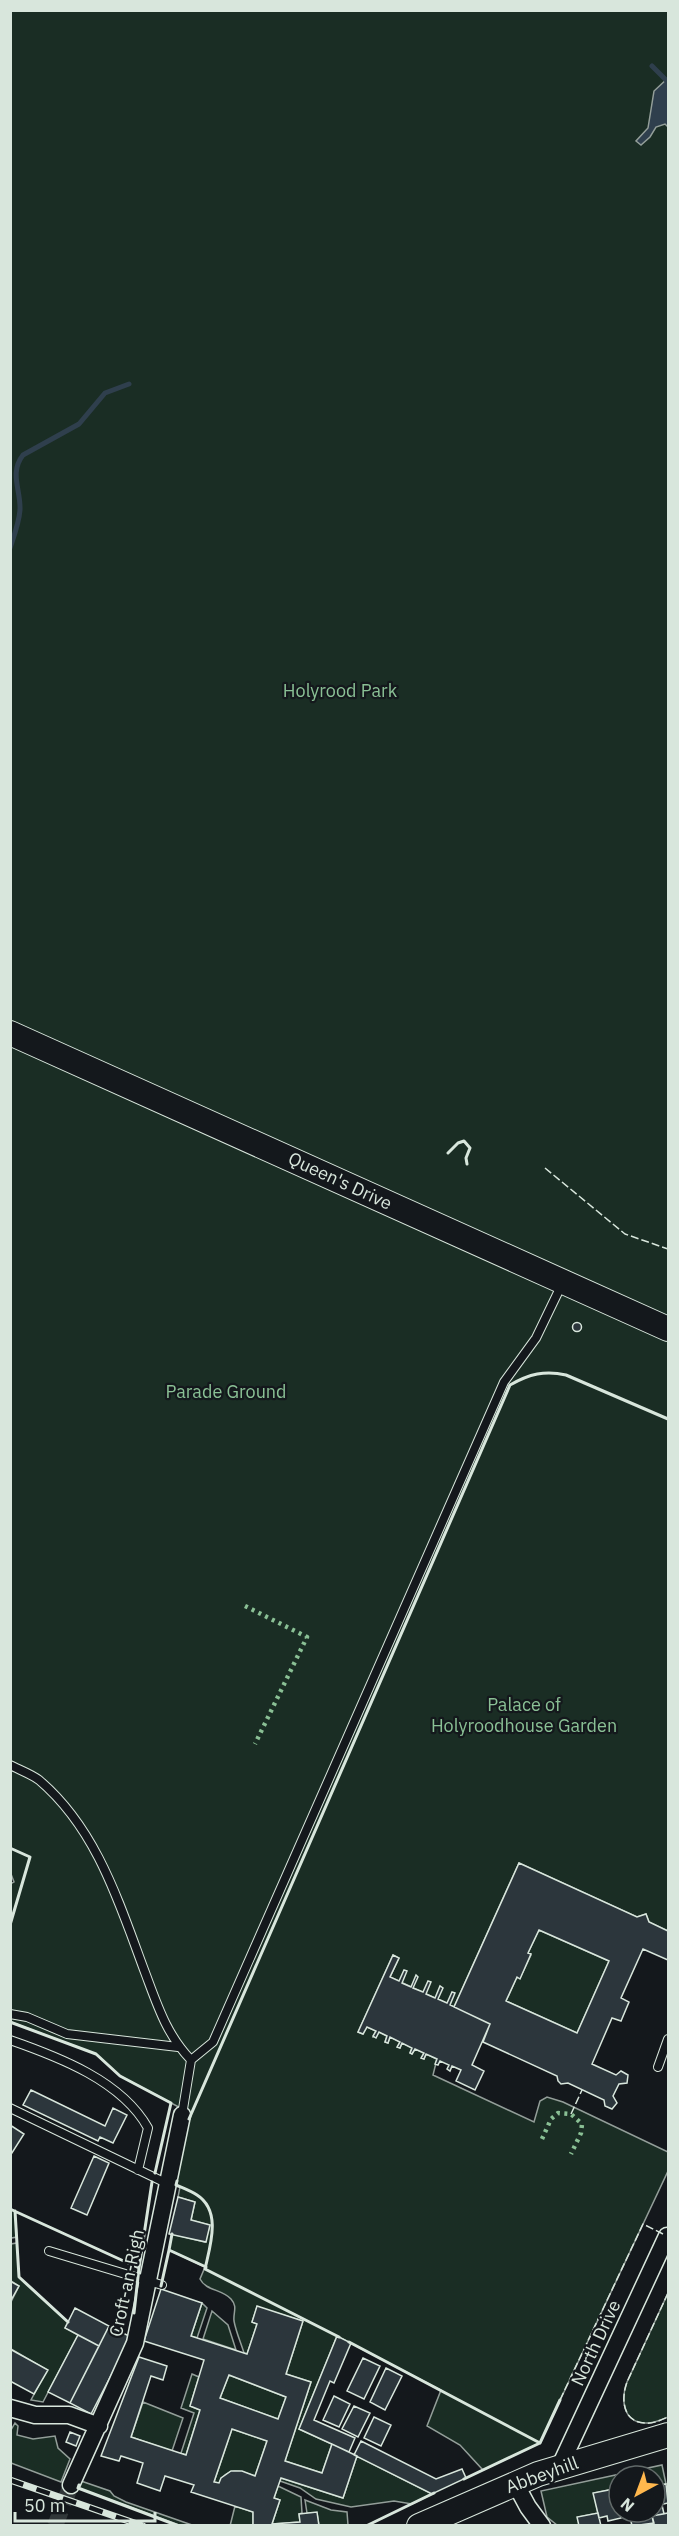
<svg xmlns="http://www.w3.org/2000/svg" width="679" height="2536" font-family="'IBM Plex Sans',sans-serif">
<rect width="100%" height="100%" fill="#14181c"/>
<path fill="#1a2d24" stroke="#939e99" stroke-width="1.5" d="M11,11H668V1931L649,1922L646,1914L637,1917L519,1863L454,2007L390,1977L399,1958L393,1955L358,2032L363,2034L367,2027L376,2031L373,2037H376L379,2032L387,2036L385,2042L388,2043L390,2037L400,2042L398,2047L400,2048L402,2043L412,2048L410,2053L412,2054L415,2049L424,2053L422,2058L424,2059L426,2054L437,2059L433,2075L534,2122L540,2101L547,2097L563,2102L668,2152V2171L540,2443L483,2470L460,2445L427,2426L441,2390L337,2336L299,2429L332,2444L322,2473L285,2461L311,2382L286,2374L303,2321L257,2307L252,2322L257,2324L247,2354L244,2353C241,2343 236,2332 234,2321C233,2312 238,2307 231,2299C222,2289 206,2291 200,2279L205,2267L169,2250L172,2234L205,2242L210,2225L191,2220L195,2202L178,2197L180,2187L176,2185L190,2113L120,2076L96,2054L11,2022L10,1884L14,1882L11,1874Z
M539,1930L609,1961L577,2033L506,2001L517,1977L520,1978L531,1955L528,1953Z
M11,2209L15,2211L17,2237L11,2238Z
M17,2243L19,2277L68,2322L65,2328L78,2335L43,2402L31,2400L47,2370L11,2349V2302L19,2286L11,2281V2244Z
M668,2293V2417C661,2420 653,2424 645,2423C622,2422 621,2398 627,2382Z
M202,2303L207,2308L197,2338L191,2336Z
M212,2311L228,2325L236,2350L203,2339Z
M192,2374L199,2377L190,2406L200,2410L186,2455L181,2453L194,2413L181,2408Z
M229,2375L286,2397L278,2419L220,2398Z
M143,2402L183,2418L172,2451L131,2437Z
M15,2423L18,2426L17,2435L33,2439L55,2436L58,2448L70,2459L61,2482L11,2463V2430Z
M232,2429L267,2441L255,2476C240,2470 227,2467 219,2483L214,2482Z
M357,2456L432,2494L412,2504L394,2501L351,2507L316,2499L300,2488L280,2481L281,2478L343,2498Z
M662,2465L666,2484L655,2486V2476H619V2488L594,2493L598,2513L578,2517L579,2525H557L547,2517L541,2491Z
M81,2481L110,2491L114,2496L126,2502L192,2525H179L78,2488Z
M278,2486L301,2497L302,2513L299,2514L300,2522L272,2524L280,2500L274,2498Z
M305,2500L331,2510L347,2512L348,2525H319L317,2513H307Z
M235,2506L253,2512V2525L230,2526Z"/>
<path fill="#2f3f4d" stroke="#939e99" stroke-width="1.5" d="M668,78V127L665,124L656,127L650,137L641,145L636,141L648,128L654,91Z"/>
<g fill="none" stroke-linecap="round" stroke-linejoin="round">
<path stroke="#2f3f4d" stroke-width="5" d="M652,66L666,80
M10,548C14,536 19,523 20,510C21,490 9,473 23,455L79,424L105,393L129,384"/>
</g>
<path fill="#2c363c" stroke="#d8e6dc" stroke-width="1.5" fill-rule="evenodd" d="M572.5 1327a4.5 4.5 0 1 1 9 0a4.5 4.5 0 1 1-9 0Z
M519,1863L637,1917L646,1914L649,1922L668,1931V1967V1960L643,1949L621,1998L629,2002L621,2021L612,2018L592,2064L616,2075L621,2071L628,2075L627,2083L619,2084L613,2096L617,2103L612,2109L605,2106L604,2100L568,2083L561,2084L558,2081L557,2076L483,2042L490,2024L454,2007ZM539,1930L609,1961L577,2033L506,2001L517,1977L520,1979L531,1954L528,1953Z
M393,1955L399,1958L390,1977L399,1981L404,1970L407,1971L402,1983L411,1987L416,1975L418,1977L413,1988L423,1992L428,1981L431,1982L426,1994L435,1998L440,1986L443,1988L438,1999L447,2003L452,1992L455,1993L450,2005L490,2024L472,2065L484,2071L475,2090L456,2081L461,2070L452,2066L450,2071L447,2069L449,2065L440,2061L438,2065L435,2064L437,2059L426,2054L424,2059L421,2058L424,2053L415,2049L412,2054L410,2053L412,2048L402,2043L400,2048L397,2047L400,2042L390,2037L388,2043L385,2042L387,2036L379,2032L376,2038L373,2036L376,2031L367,2027L363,2034L358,2032Z
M31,2090L105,2126L113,2108L127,2115L113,2143L100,2137L98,2141L23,2105Z
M10,2125L24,2134L10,2156Z
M94,2156L109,2163L87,2215L71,2208Z
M178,2197L195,2202L191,2220L210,2225L206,2242L169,2234Z
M10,2281L19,2286L10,2302Z
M161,2289L202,2303L191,2336L247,2354L257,2324L252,2322L257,2306L303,2321L286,2374L311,2382L285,2461L322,2473L332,2444L357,2456L343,2498L281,2478L274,2498L280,2500L272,2524L300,2522L299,2514L317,2512L319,2526H253V2512L191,2492L194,2485L165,2476L160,2491L137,2483L143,2463L121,2456L119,2461L101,2456L139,2357L167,2366L163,2380L151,2376L131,2437L186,2455L200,2410L190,2406L204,2360L144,2341ZM229,2375L286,2397L278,2419L220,2398ZM232,2429L267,2441L255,2476L242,2471H231L221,2478L219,2483L214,2482Z
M75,2308L109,2326L99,2346L65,2328Z
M109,2326L131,2337L91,2414L70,2403Z
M78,2335L99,2346L70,2403L48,2392Z
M337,2336L351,2343L334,2383L330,2381L314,2420L355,2438L349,2452L299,2429Z
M10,2349L48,2370L34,2394L10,2381Z
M363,2358L380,2366L364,2399L347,2391Z
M386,2368L402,2376L385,2410L370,2402Z
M334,2396L350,2404L339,2427L323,2420Z
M354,2406L370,2413L358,2437L342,2429Z
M374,2417L391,2425L381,2446L364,2438Z
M70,2432L80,2436L76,2446L66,2442Z
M361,2441L436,2479L462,2469L466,2478L432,2494L354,2455Z
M666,2484L668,2503L655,2506V2486Z
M619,2488V2512H626L620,2513L621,2518L608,2521L607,2516L599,2518L593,2493Z
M662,2505L664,2514L652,2516L651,2512H655V2506Z
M629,2512H651L654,2523L632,2526Z
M598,2513L601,2526H579L577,2517Z
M668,2513V2526H654L652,2516Z"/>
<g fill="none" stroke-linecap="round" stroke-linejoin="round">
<path stroke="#313739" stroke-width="16" stroke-dasharray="16 8" stroke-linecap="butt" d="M55,2526L71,2485"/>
<g stroke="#d8e6dc" stroke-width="10">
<path id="lane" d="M10,1765C20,1770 31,1774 39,1780C98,1830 120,1906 146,1975C158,2007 167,2035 191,2060
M10,2014L27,2017L67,2034L178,2047
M10,2040C59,2057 122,2081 148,2128L138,2170
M658,2067L668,2039
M10,2108L168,2184
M182,2115L191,2060L213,2042L504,1382L536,1338L562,1284
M49,2251L162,2285"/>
</g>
<g stroke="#d8e6dc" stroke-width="19">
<path id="street" d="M10,2408L35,2415H69L99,2426
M560,2466L667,2236
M515,2483L528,2507L542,2526
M71,2485L135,2343L182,2115"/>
</g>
<g stroke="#d8e6dc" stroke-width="26">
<path id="secondary" d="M10,1033L668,1329
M419,2526L538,2474L668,2435"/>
</g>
<use href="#lane" stroke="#14181c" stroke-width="8"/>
<use href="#street" stroke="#14181c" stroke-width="16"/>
<use href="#secondary" stroke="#14181c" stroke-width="24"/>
<g stroke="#d8e6dc" stroke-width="7">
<path id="rail" d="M10,2480L143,2526"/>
</g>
<use href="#rail" stroke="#14181c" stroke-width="4.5" stroke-dasharray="14" stroke-linecap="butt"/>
<path stroke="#8ac095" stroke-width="4.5" stroke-dasharray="3 4.5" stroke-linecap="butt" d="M245,1606L307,1637L255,1744
M542,2139L551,2119L558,2113L571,2114L582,2124L581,2133L571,2154"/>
<path stroke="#d8e6dc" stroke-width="1.5" stroke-dasharray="8 3" stroke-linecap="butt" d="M545,1168L625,1234L668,1249
M571,2114L582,2090
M668,2293L627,2382C621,2398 622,2422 645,2423C653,2424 661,2420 668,2417
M560,2400L643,2224L663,2234"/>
<path stroke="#d8e6dc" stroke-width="3" d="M448,1153L458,1143L464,1141L470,1148L466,1158L467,1164
M10,1848L30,1857L10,1925
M10,2022L96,2054L120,2076L171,2103L155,2173
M189,2119L510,1385C529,1374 545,1370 566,1375L668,1419
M177,2181L176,2185C183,2188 191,2191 197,2195C222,2211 210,2246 205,2269L339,2337
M10,2209L139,2268L152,2182
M15,2211L19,2277L68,2322
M172,2234L169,2250L206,2267
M161,2286L169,2250
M134,2313L139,2268
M349,2342L540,2443L464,2479
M540,2443L560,2400
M79,2485L78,2488L179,2526
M366,2526L434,2493"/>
</g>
<g text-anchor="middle" stroke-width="4.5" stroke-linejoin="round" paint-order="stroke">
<g font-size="18" fill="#8ac095" stroke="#14181c">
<text x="340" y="697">Holyrood Park</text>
<text x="226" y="1398">Parade Ground</text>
<text x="524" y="1711">Palace of<tspan x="524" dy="21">Holyroodhouse Garden</tspan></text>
</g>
<g font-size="18" fill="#d8e6dc" stroke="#14181c">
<text transform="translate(340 1181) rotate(25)" y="6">Queen's Drive</text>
<text transform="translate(127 2283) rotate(-78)" y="6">Croft-an-Righ</text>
<text transform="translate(596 2343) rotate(-65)" y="6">North Drive</text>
<text transform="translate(542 2475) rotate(-20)" y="6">Abbeyhill</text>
</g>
</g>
<rect width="679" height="2536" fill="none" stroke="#d8e6dc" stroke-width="24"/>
<g transform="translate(637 2494) rotate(221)"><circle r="28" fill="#14181c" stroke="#626a69" stroke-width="1.5"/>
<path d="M0-4.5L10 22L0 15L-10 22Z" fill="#ffb74d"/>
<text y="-9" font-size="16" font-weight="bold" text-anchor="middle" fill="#d8e6dc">N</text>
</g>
<path d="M15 2512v9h140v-9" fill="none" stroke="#d8e6dc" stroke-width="3"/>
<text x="24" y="2512" font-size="18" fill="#d8e6dc" stroke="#14181c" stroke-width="4.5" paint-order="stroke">50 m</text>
</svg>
